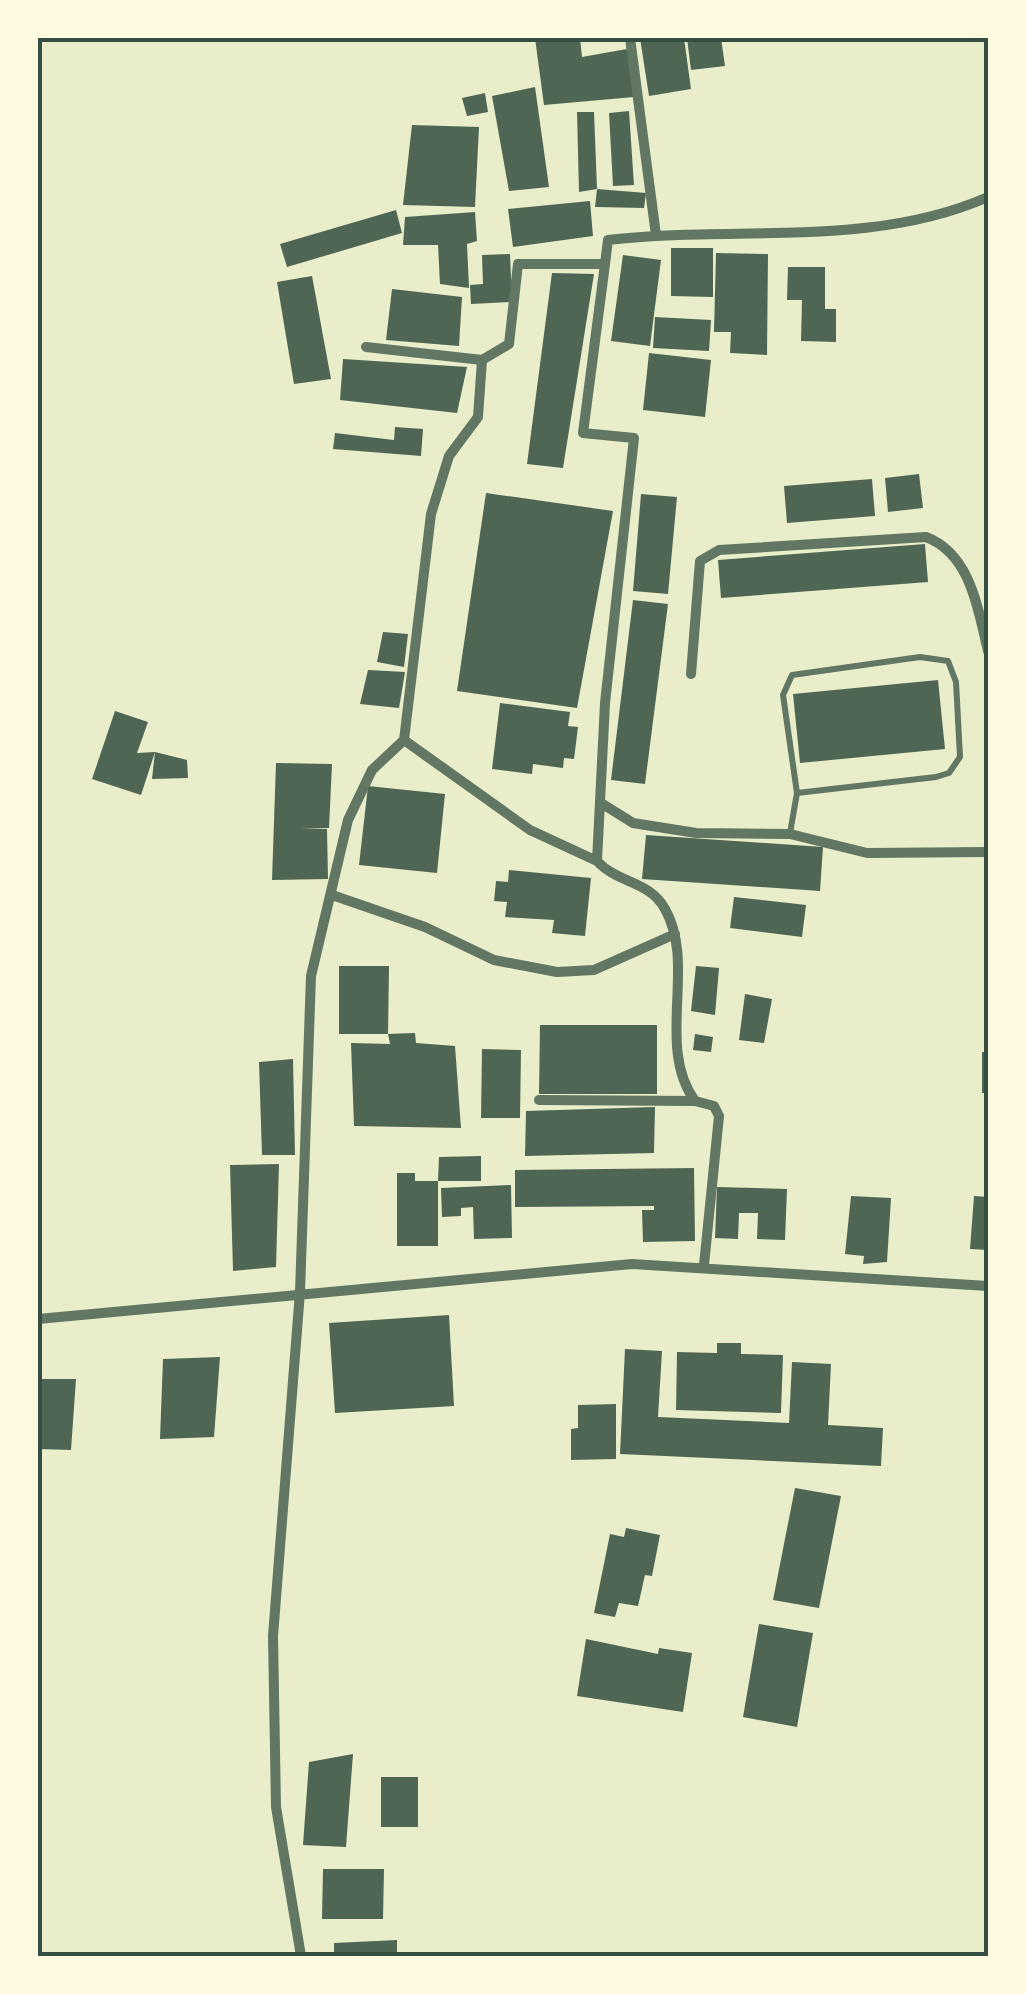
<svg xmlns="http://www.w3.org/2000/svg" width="1026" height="1994" font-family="'IBM Plex Sans',sans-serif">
<rect width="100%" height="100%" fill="#e9edc9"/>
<path fill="#4f6655" d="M535,38H580L582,57L627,49L634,97L544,105Z
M640,38H684L691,89L649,96Z
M687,38H721L725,66L691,70Z
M535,87L549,187L509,191L492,96Z
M485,93L488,112L467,116L462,98Z
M629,111L634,185L613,186L609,113Z
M577,112H594L597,189L579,192Z
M412,125L479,127L475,207L403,205Z
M597,189L646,193L644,208L595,207Z
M590,201L593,236L513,247L508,209Z
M396,210L402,233L287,267L280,244Z
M475,212L477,241L467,244L469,288L440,284L438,245H403L405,217Z
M671,248H713V297L671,296Z
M716,253L768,254L767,355L730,353L731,332H714Z
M510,254L512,302L471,304L470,285L483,284L482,255Z
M623,255L661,260L650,346L611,341Z
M788,267H825V309H836V342L801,341L802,300H787Z
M552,273L594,274L563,468L527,464Z
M312,276L331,379L294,384L277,282Z
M392,289L462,297L459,346L386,340Z
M655,317L711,320L709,351L653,348Z
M649,353L711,360L705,417L643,410Z
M343,359L467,367L457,413L340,400Z
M395,427L423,429L421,456L333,449L335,433L394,440Z
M919,474L923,508L888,512L885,478Z
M872,479L875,516L787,523L784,486Z
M486,493L613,511L577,708L457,691Z
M641,494L677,497L668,594L633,591Z
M925,544L928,582L721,598L718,560Z
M633,600L668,604L645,784L611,780Z
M383,632L408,634L404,667L377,662Z
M368,670L405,672L399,708L360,704Z
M938,680L945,749L800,763L793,694Z
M500,703L570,712L568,726L578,727L574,759L564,758L563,768L533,764L532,774L492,769Z
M115,711L148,722L137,753L155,752L187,760L188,778L152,779L155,752L141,795L92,779Z
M276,763L332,764L329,828L300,829H327L328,879L272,880Z
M368,786L445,794L437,873L359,865Z
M646,835L823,847L820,891L642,879Z
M509,870L591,878L585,936L552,933L554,920L505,917L507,902L494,901L496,881L508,882Z
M734,897L806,905L802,937L730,928Z
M339,966H389L388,1034H339Z
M696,966L719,968L715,1015L691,1011Z
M745,994L772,999L764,1043L739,1040Z
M540,1025H657V1094H539Z
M415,1033L416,1043L455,1046L461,1128L354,1126L351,1043L390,1044L388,1034Z
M695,1034L713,1037L711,1052L693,1050Z
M482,1049L521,1050L520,1118H481Z
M982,1052H988V1093H982Z
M293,1059L295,1155H262L259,1062Z
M655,1107L654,1153L525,1156L526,1111Z
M481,1156V1181H438L439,1157Z
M279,1164L276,1267L233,1271L230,1165Z
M694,1168L695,1241L643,1242L642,1210H654V1206L515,1207V1170Z
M397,1173H415V1181H438V1246H397Z
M511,1185L512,1238L474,1239L473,1207L461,1208V1216L442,1217L441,1188Z
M717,1187L787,1189L785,1240L757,1239L758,1213H739L738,1239L715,1238Z
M851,1196L891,1198L887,1262L863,1264L864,1256L845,1254Z
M974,1196L988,1197V1250L970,1249Z
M449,1315L454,1406L335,1413L329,1323Z
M717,1343H741V1354L783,1355L781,1413L676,1410L677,1352L717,1353Z
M625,1349L662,1351L658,1417L789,1423L792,1362L831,1364L828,1425L883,1428L881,1466L620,1454Z
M220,1357L214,1437L160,1439L163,1359Z
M39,1379H76L71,1450L38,1449Z
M616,1404V1459L571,1460V1429L578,1428V1405Z
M795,1488L841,1496L819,1608L773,1600Z
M626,1528L660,1535L652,1576L645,1575L638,1606L619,1603L615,1617L594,1613L610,1534L624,1537Z
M759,1624L813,1633L797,1727L743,1717Z
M586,1639L658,1654L659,1648L692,1653L683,1712L577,1696Z
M353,1754L346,1847L303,1845L309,1762Z
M381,1777H418V1827H381Z
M323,1869H384L383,1919H322Z
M397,1940V1956H334V1943Z"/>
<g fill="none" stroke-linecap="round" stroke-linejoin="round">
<path stroke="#617663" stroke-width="6" d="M790,833L797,793L936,777L949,773L960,757L956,682L948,661L920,657L792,675L783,695L797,793"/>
<path stroke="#617663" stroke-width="10" d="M630,38L656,235
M605,264L583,433L634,438L605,703L597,861C618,884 649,880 665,909C697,965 655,1046 695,1101L714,1106L719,1116L704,1265
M366,347L482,360L509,344L518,264H605L608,240C734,225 870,249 988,197
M691,674L700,561L719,550L926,537C971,554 978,610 988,651
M404,740L530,830L597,861
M601,803L633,823L696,833L790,834L867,853L988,852
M332,895L425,927L494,960L557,972L594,970L675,934
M539,1100L695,1101
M38,1319L632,1264L988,1286
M301,1956L276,1807L273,1636L300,1292L311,976L348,820L372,770L404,740L431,514L449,456L478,417L482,360"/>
</g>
<rect width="1026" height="1994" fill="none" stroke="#fefae0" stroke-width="80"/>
<rect x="40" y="40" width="946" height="1914" fill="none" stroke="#344e41" stroke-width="4"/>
</svg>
